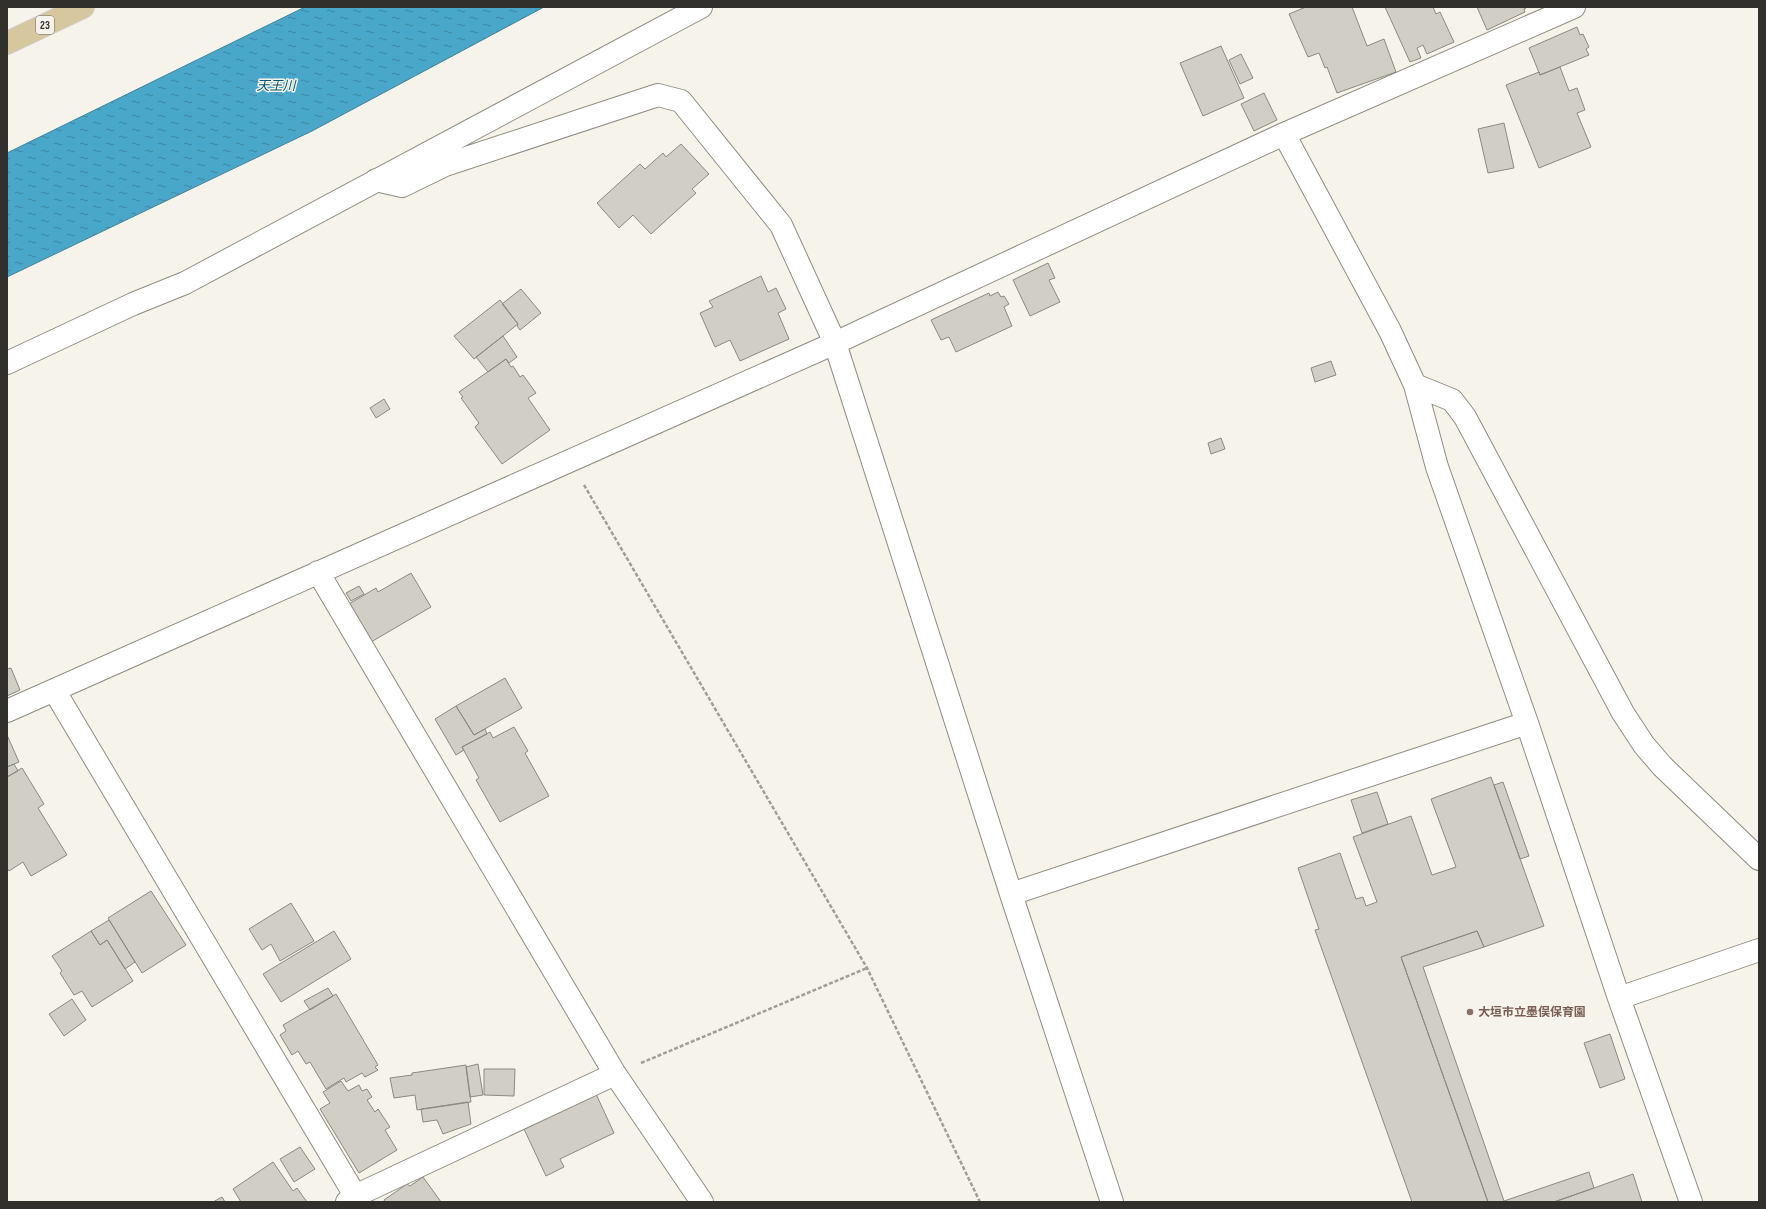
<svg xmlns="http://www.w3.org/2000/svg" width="1766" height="1209" font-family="'Sofia Sans Condensed','Noto Sans JP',sans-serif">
<defs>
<pattern id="water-ripples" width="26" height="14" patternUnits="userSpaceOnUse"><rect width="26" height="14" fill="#49a7ca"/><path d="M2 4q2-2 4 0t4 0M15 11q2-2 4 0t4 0" fill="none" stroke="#3d88a4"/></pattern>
</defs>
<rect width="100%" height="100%" fill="#f6f3ea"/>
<path fill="url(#water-ripples)" stroke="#42839b" d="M305,7H544L312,131L7,277V153Z"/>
<path fill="#d0cec5" stroke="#8b8981" d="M1306,7H1352L1367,46L1384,39L1396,72L1337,93L1327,67L1325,68L1319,53L1308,57L1289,14Z
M1385,7H1433L1436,14L1440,12L1454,42L1427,54L1423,45L1417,48L1421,58L1410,62Z
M1477,7H1526V8L1524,9L1525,12L1487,30Z
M1577,27L1580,35L1583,34L1589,47L1586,49L1589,55L1540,75L1529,48Z
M1221,46L1244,98L1203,116L1180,63Z
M1241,54L1253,78L1240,84L1229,60Z
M1560,67L1569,91L1577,88L1585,110L1577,113L1591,147L1539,168L1506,85L1539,72L1540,75Z
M1264,93L1277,120L1254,131L1241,104Z
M1504,123L1514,168L1488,173L1478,129Z
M681,144L709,174L692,189L696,193L651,234L633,215L619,228L597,203L640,164L645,169L663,153L666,157Z
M1048,263L1055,278L1049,280L1060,302L1030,316L1013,280Z
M761,276L768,292L776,288L786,309L778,313L789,339L740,361L730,340L715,347L700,313L713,307L709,301Z
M521,289L541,313L520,330L517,326L518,324L502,304Z
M998,292L1001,297L1004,296L1009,304L1004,307L1012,326L956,352L949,337L941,340L931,320L989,293L990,296Z
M500,300L518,324L474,359L454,336Z
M503,336L517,357L509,363L506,359L488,372L476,357Z
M506,359L511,367L513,366L520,377L523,375L536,393L528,398L550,430L502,464L475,427L479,423L461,398L463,397L459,392Z
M1331,361L1336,375L1315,382L1311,368Z
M384,399L390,409L376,418L370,408Z
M1221,438L1225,449L1211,454L1208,443Z
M411,573L431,607L371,642L349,604L376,588L378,592Z
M359,586L364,594L351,601L346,593Z
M11,668L20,690L7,696V669Z
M505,678L522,708L474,735L456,706Z
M456,706L474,735L485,729L487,734L462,747L464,750L456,755L435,719Z
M514,727L528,751L525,753L549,796L500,822L476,780L479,778L462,747L490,732L493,738Z
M7,735L19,762L7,767Z
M14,764L18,771L7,777V767Z
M22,768L44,804L38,808L67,855L31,876L23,862L9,871L7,868V777Z
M1491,777L1544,926L1484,947L1477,931L1401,957L1488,1202H1412L1315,930L1319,929L1298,868L1340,853L1356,899L1363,897L1366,906L1377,902L1353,837L1411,816L1432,875L1456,867L1431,799Z
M1503,782L1529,856L1520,859L1494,785Z
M1377,792L1388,824L1362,833L1351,800Z
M151,891L186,945L142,973L108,918Z
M291,903L314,941L280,961L271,944L262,950L249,929Z
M109,920L135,962L125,969L107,940L100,945L91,931Z
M91,931L100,945L107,940L133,981L92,1007L82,991L74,995L60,973L62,971L52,956Z
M334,931L351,959L281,1002L263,974Z
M1477,931L1484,947L1423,967L1504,1201L1589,1172L1594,1188L1554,1202H1488L1401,957Z
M328,988L333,996L310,1010L304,1001Z
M336,994L378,1065L375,1067L378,1070L365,1077L362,1073L346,1082L344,1078L326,1089L310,1062L306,1064L298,1051L292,1055L280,1035L286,1031L283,1025Z
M72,999L86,1020L64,1036L49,1014Z
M1610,1034L1625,1079L1600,1088L1584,1043Z
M478,1064L483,1095L470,1097L466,1067Z
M466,1065L471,1102L417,1110L415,1095L394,1098L390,1078L412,1075V1073Z
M484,1069H515L514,1096L484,1095Z
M341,1081L348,1091L359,1085L362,1091L367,1089L372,1097L367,1100L375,1112L378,1109L390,1127L385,1130L397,1150L359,1173L320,1109L330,1103L323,1092Z
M596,1094L614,1133L560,1159L564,1167L546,1176L524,1129Z
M468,1102L471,1124L443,1134L437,1120L423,1122L421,1109Z
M300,1147L315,1169L294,1182L280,1159Z
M273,1162L293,1191L297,1188L307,1202H241L233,1189Z
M1633,1174L1642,1202H1554L1594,1188Z
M423,1177L441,1202H385L384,1200L407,1184L410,1186Z
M222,1197L225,1202H213Z"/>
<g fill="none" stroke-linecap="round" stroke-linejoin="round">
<g stroke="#8e8c84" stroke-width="24">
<path id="street" d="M1284,134L1390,331L1415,385L1437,467L1527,723L1619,998L1691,1202
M376,180L402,186L445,165L658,95L681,101L781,225L835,343L1011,894L1112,1202
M7,363L133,304L185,283L701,7
M1415,385L1452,400L1465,417L1623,713L1644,745L1662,766L1759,859
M318,572L615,1074L702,1202
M54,690L359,1202
M7,711L835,343L1284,134L1574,7
M1011,894L1527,723
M1619,998L1759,950
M347,1202L355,1196L615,1074"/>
</g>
<g stroke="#d2d1d1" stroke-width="24">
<path id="primary" d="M7,43L83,7"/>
</g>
<path stroke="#a09e97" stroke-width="2.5" stroke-dasharray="4 2" stroke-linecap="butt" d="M584,485L867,968L980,1202
M641,1063L867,968"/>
<use href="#street" stroke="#fff" stroke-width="22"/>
<use href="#primary" stroke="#d6c79f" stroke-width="22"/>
</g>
<circle fill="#8d6e63" stroke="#f6f3ea" stroke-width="1.5" cx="1470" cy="1012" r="4"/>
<g text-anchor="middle" stroke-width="3" stroke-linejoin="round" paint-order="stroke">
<rect fill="#f6f3ea" stroke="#6c6a66" stroke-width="1" x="36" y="16" width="18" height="18" rx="3"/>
<g font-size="11" font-weight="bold" fill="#31302d">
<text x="45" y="29">23</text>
</g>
<g font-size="12" font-weight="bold" fill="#785e54" stroke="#f6f3ea" text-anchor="start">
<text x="1478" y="1016">大垣市立墨俣保育園</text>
</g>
<g font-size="13" font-style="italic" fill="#04566e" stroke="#f6f3ea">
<text x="276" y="90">天王川</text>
</g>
</g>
<rect width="1766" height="1209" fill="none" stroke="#31302d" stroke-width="16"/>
</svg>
